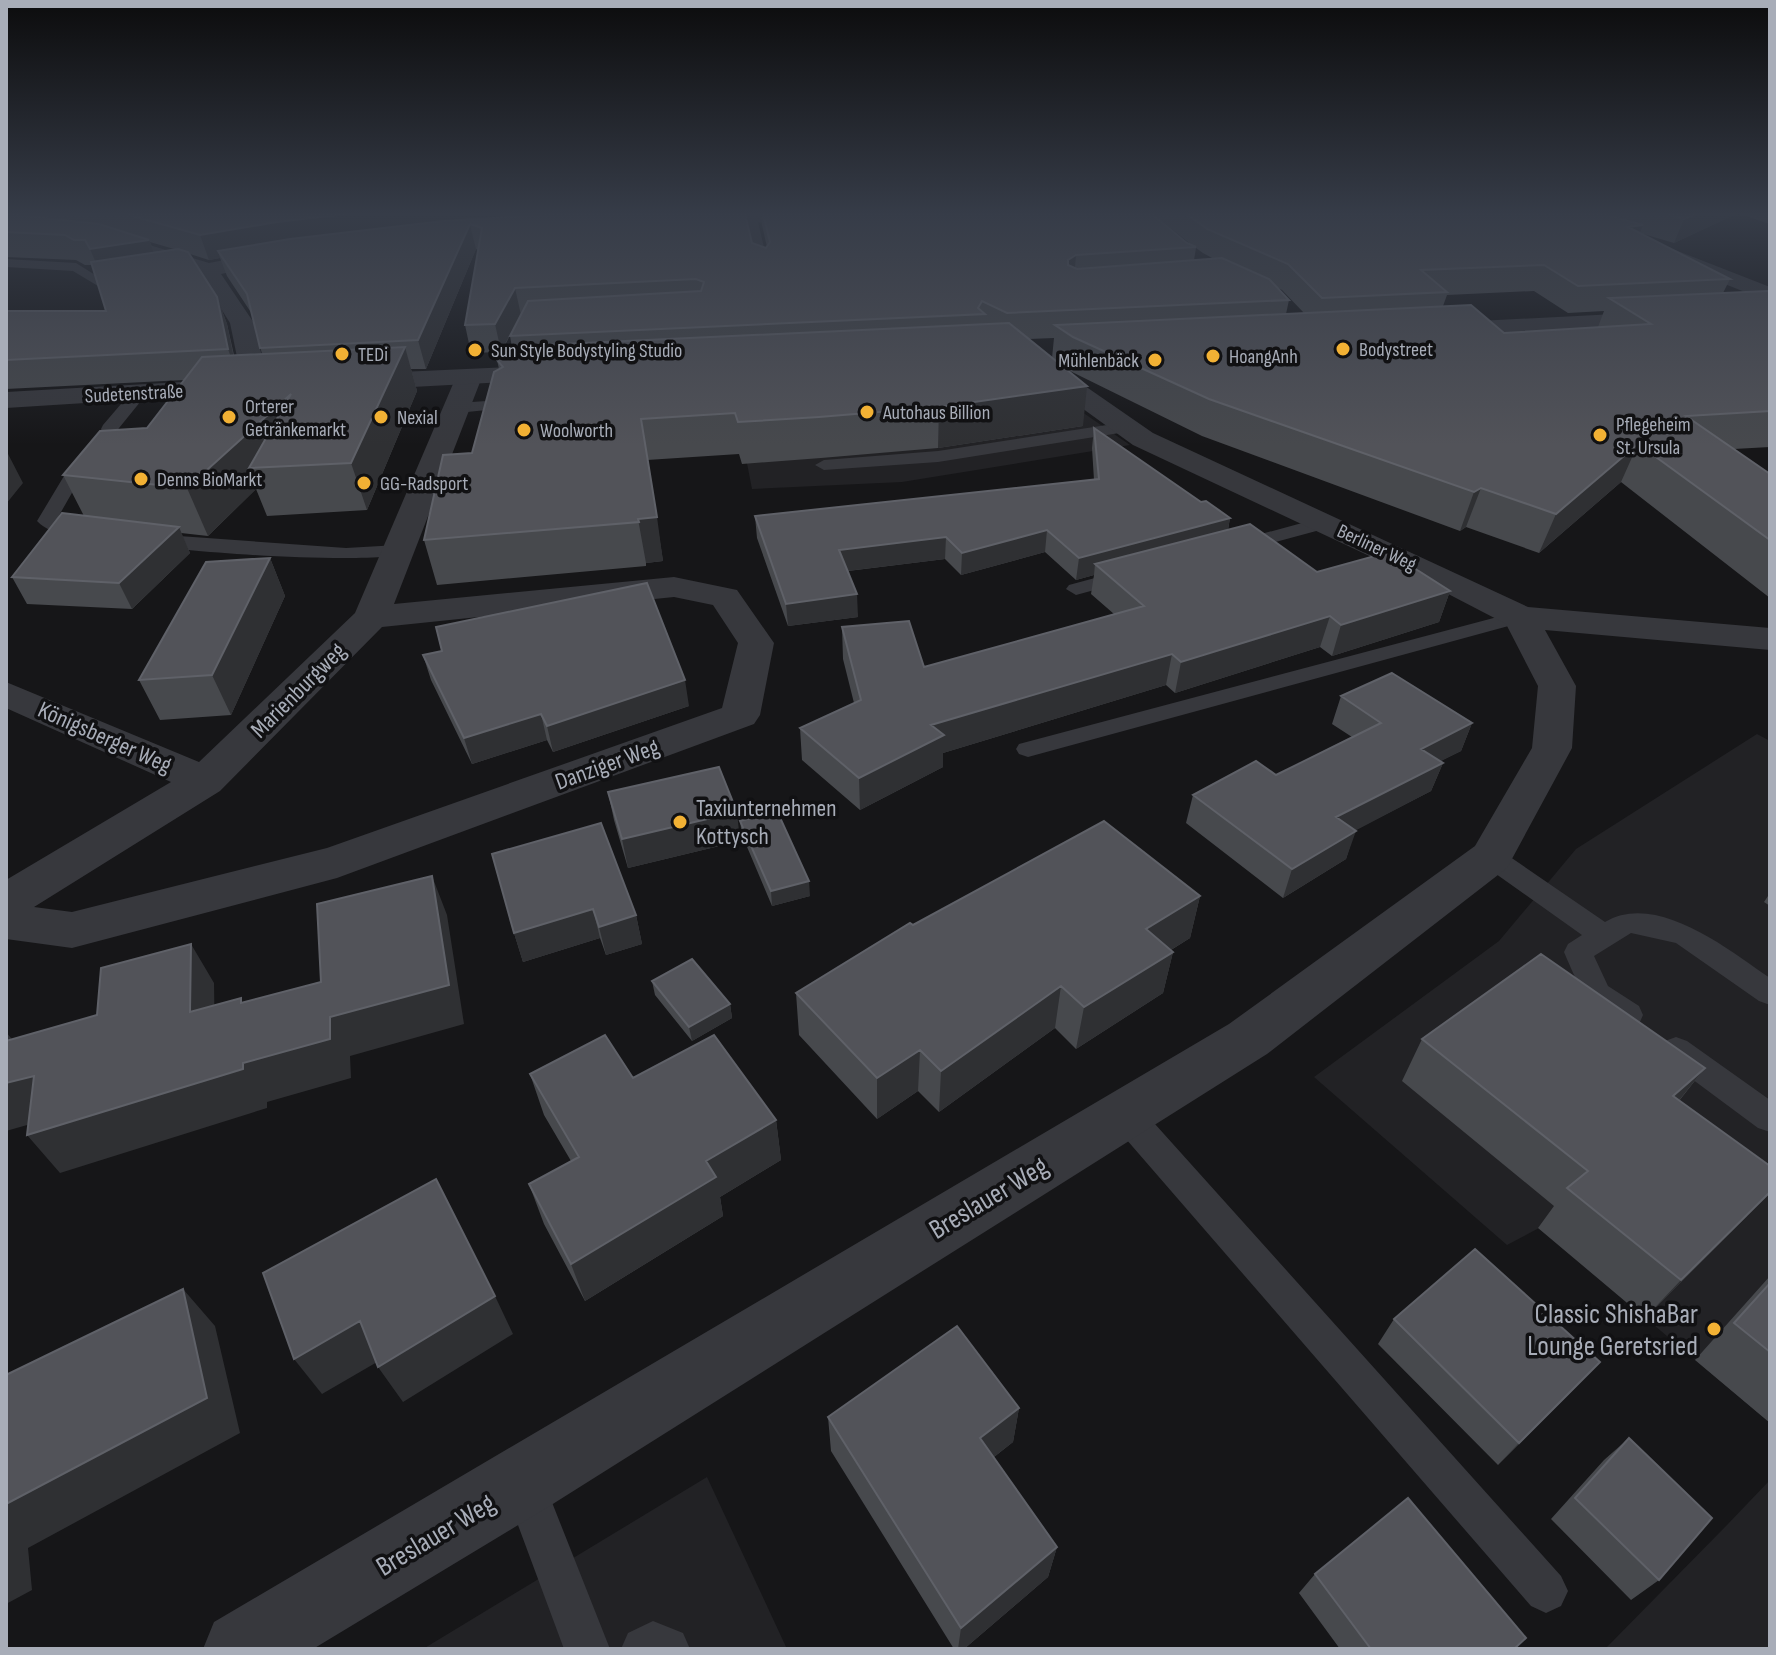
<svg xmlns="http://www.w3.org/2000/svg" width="1776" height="1655" font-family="'Sofia Sans Condensed',sans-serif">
<rect width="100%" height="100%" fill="#161618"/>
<path fill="#222225" d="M1008,361L1130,445L902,482L752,489L745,453Z
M1757,734L1770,741V1423L1539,1228L1507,1245L1314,1077L1499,941L1576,849Z
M707,1477L787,1649H423Z
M1770,1480V1649H1605L1727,1525Z"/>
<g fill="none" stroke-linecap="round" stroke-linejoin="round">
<path fill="#37383d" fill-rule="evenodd" d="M751,214L757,218L769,268L768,271L757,268L745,218Z
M6,259L76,263L100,278L132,273L139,277L132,281L98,286L73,271L6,267Z
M139,388L145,390V396L115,433H103L101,429L103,425L133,390Z
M501,400L509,405L507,408L457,413L449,408L457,403Z
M1126,422L1132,423L1134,427L1132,431L938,462L824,470L815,465L824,460L938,451Z
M76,465L85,470L57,519L76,526L95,529L98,533C84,546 48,533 37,521L70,466Z
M1324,517L1331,519L1333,523L1331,527L1235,553L1225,547L1228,543Z
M151,534L346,548L398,545L408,551C393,567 175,552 144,544L141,540Z
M1128,569L1135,571L1138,575L1135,579L1076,595L1066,589L1069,585Z
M1520,611L1527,613L1531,617L1527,621L1028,757L1019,754L1016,749L1019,744Z
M1491,848L1500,850L1605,922C1656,891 1728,949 1770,978V1005L1759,1001L1676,943L1631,933L1594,956L1608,986L1639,1006L1643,1015L1639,1024C1598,1037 1576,980 1564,952L1568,944L1582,935L1482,864L1478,857L1482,850Z
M1676,1037L1687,1041L1770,1100V1132L1758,1128L1665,1059L1660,1050L1665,1041Z
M1125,1100L1137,1104L1561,1576L1568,1591L1561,1606L1546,1613L1531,1606L1113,1124L1109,1114L1113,1104Z
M523,1461L538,1467L610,1649H564L502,1482L508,1467Z
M653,1621L683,1633L690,1649H621L628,1633Z"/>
<path fill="#37383d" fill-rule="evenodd" d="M839,213L829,219L688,226L678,220L681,216L698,213Z
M6,221L113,234L209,263L281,249L289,250L292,255L289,260L221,274L254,323L269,386L265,392H247L243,386L230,323L200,275L110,246L6,233Z
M1037,356L1046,359L1153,433L1528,607L1770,628V650L1545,630L1576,686L1572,748L1507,868L1267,1054L548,1507L313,1649H203L214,1622L1229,1024L1475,846L1532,748L1538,686L1506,624L1429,584L1133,445L1028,369L1024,364L1028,359Z
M469,369L478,371L482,377L394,604L674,577L737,590L774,643L760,715L754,724L337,878L72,948L6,939V880L171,782L6,708V682L199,762L355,613L456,377L460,371ZM674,597L713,605L738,643L722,708L327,848L72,912L34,907L220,791L382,627Z"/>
<path fill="#37383d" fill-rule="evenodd" d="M1665,246L1770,287V302L1657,257L1654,252Z
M1770,306V320L1439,337L1430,335L1427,330L1430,325L1439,323Z
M551,365L560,367L564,373L560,379L356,390L347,388L343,382L347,376L356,374Z
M235,379L244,381L248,387L244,393L6,408V392Z"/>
</g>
<path fill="#47494d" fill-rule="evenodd" d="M6,214H745L752,243L766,248L767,247L762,225L761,214H1152L1187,243L1193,246L1153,214H1736L1674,243L1640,233L1730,279L1723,293L1770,292V447L1734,449L1770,474V598L1621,482L1539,553L1466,527L1460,531L1202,436L1070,371L1083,426L938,448L821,458L742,464L739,454L647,460L663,561L646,563V566L437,585L424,540L472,453L499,369L497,360L499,352L471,353L465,325L478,250L476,249L426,369H411L417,391L367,510L267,516L256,489L208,536L181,533L190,553L132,609L27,604L12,577L84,516L63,475L147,428L184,380L6,389V311H106L92,265H85L76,260L6,257ZM150,242L174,249L154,252ZM1196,248L1203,253L1214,259L1194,260ZM190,254L209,260L220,258L227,276L252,314L262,354L234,355L227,324L217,297ZM1278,288L1282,290L1304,313L1286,314L1289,300ZM1534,291L1568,313L1604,311L1598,327L1504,333L1443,306L1447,295ZM515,326L510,336L512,347H504ZM1054,338L1052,358L1029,339Z
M1740,214H1770V224Z
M1094,428L1201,502L1230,518L1228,530L1317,572L1450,591L1439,622L1332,656L1320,647L1175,693L1166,685L943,753V767L860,810L802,760L800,728L854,703L843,659L842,627L924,667L1114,614L1091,594L1094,575L1076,580L1045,552L961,575L945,559L848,571L858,617L788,626L757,538L755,516L1094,480L1092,448Z
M270,558L285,596L231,715L160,720L139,680Z
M423,655L689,706L553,752L547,740L472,764L431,680Z
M1341,696L1472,723L1461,751L1440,761L1443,763L1431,791L1355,830L1346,859L1283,898L1186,823L1193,795L1276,775L1352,737L1332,724Z
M608,792L740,841L628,868L614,820Z
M740,821L810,896L772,906L742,835Z
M601,823L636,915L642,944L606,955L600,938L523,962L514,933Z
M1770,893V906L1764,902Z
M1200,896L1190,938L1171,950L1173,952L1163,993L1076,1049L1055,1028L939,1112L918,1091L877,1119L799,1035L796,993L913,925Z
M652,981L730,1004L732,1018L692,1041L655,995Z
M1422,1039L1705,1068L1679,1101L1747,1216L1645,1318L1538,1228L1554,1206L1402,1081Z
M530,1074L633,1078L776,1120L781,1160L720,1197L723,1216L585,1301L544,1224L529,1184L571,1161L544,1115Z
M1770,1276V1423L1695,1360Z
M1394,1319L1577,1386L1498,1465L1378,1344Z
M1019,1408L1013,1442L994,1457L1057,1547L1048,1577L964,1649H954L831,1451L828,1417Z
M1629,1438L1659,1580L1631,1600L1551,1519L1604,1460Z
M1315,1574L1514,1649H1340L1299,1593Z"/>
<path fill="#2f3033" d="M346,214H647L470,225L476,249L426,369L418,340L218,251L220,258L209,260L200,235L277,222Z
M1696,214H1736L1674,243L1684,219Z
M1643,225L1633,250L1628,227Z
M149,240L159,265L101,275L90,249Z
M1076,255L1074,281L1066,285L1068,260Z
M515,288L521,315L501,351L495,324Z
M217,297L227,324L238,378L228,349Z
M405,347L417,391L367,510L351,463Z
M1087,386L1083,426L938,448L939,407Z
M291,394L249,468L256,489L208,536L187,488Z
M1638,444L1621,482L1539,553L1556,514Z
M6,450L23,483L6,504Z
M1481,488L1466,527L1460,531L1474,492Z
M657,517L663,561L646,563L638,519Z
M1230,518L1226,540L1095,564L1094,575L1076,580L1079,558Z
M179,527L190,553L132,609L119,583Z
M1047,530L1045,552L961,575L962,553Z
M946,537L945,559L839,572V550Z
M270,558L285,596L231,715L212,675Z
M1450,591L1439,622L1332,656L1341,625Z
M857,594L858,617L788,626L786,604Z
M1330,616L1320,647L1175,693L1181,662Z
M1172,654L1166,685L943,753V767L860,810L859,778L931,725Z
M685,680L689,706L553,752L547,726Z
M541,714L547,740L472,764L464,738Z
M1472,723L1461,751L1410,777L1421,749Z
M1443,763L1431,791L1326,846L1336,817Z
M737,812L740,841L628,868L622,839Z
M1356,831L1346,859L1283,898L1292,869Z
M432,876L447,915L464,1024L350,1056L351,1078L267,1102V1108L60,1173L27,1135L330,1017Z
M809,881L810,896L772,906L771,891Z
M1200,896L1190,938L1137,971L1146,929Z
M593,909L600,938L523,962L514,933Z
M636,915L642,944L606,955L599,927Z
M191,944L214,983L215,1052L190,1012Z
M1173,952L1163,993L1076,1049L1084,1007Z
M1061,986L1055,1028L939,1112L941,1071Z
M730,1004L732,1018L692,1041L689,1027Z
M6,1032L16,1044L66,1114L6,1131Z
M920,1050L918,1091L877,1119V1078Z
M1705,1068L1672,1109L1673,1096Z
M776,1120L781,1160L720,1197L723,1216L585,1301L571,1264L706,1161Z
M1770,1192L1747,1216L1645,1318L1681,1280Z
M183,1289L215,1326L240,1433L28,1548L32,1590L6,1604V1504Z
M495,1296L513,1334L403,1402L378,1367Z
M360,1321L384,1358L322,1394L294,1359Z
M1600,1362L1577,1386L1498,1465L1519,1443Z
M1019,1408L1013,1442L976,1471L980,1438Z
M1057,1547L1048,1577L964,1649H958L961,1628Z"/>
<path fill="#525359" stroke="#5f6168" stroke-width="2" d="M6,214L99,224L149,240L90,249L85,240H74L65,235L6,232Z
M126,214H346L277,222L200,235Z
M564,214H745L752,243L766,248L770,242L763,214H1152L1187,243L1196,247L1076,255L1068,260V265L1077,269L1222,258L1269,279L1289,300L1007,313L982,301L978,308L985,314L510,336L528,301L701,291L704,282L696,279L515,288L495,324L465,325L482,228L470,224L418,340L260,348L247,294L218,251L290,239L443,221Z
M1187,214H1603L1643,225L1628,227L1730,279L1578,286L1544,265L1421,270L1447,292L1322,298L1288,264L1207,229Z
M1667,214H1696L1684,219Z
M178,249L188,252L217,297L228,349L6,360V311H106L91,262Z
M1768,291L1770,292V411L1686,416L1770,474V540L1638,444L1556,514L1481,488L1474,492L1209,399L1073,337L1055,325L1471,305L1504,333L1651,324L1609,298Z
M1009,323L1087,386L939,407L819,417L738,422L735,413L641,419L657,517L638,519L639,522L424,540L443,455L472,453L494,372L503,367L497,360L500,347Z
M405,347L351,463L249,468L291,394L187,488L63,475L100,431L147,428L202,357Z
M1094,428L1201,502L1206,501L1230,518L1079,558L1047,530L962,553L946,537L839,550L857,594L786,604L755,516L1099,479Z
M62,513L179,527L119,583L12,577Z
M1250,524L1317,572L1389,552L1450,591L1341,625L1330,616L1181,662L1172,654L931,725L944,735L859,778L800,728L861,700L842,627L909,621L924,667L1144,606L1095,564Z
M270,558L212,675L139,680L206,562Z
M647,583L685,680L547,726L541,714L464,738L423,655L442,651L436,627Z
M1392,673L1472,723L1421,749L1443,763L1336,817L1356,831L1292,869L1193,795L1256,761L1276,775L1381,723L1341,696Z
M719,767L737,812L622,839L608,792Z
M777,811L809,881L771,891L740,821Z
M1104,821L1200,896L1146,929L1173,952L1084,1007L1061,986L941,1071L920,1050L877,1078L796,993L910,923L913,925Z
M601,823L636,915L599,927L593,909L514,933L492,854Z
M432,876L449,985L330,1017V1039L243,1063V1069L27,1135L34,1076L6,1083V1041L97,1015L101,968L191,944L190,1012L241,998V1003L321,982L317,904Z
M1541,954L1705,1068L1673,1096L1770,1166V1192L1681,1280L1567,1188L1588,1171L1422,1039Z
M692,959L730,1004L689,1027L652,981Z
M605,1035L633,1078L714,1035L776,1120L706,1161L716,1177L571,1264L529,1184L579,1157L530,1074Z
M436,1179L495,1296L378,1367L360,1321L294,1359L263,1273Z
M1475,1249L1600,1362L1519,1443L1394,1319Z
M1770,1283V1352L1734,1323Z
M183,1289L207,1398L6,1504V1375Z
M957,1326L1019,1408L980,1438L1057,1547L961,1628L828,1417Z
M1629,1438L1712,1518L1659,1580L1575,1498Z
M1408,1498L1526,1638L1514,1649H1371L1315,1574Z"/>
<linearGradient id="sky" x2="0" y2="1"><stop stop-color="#0c0c0d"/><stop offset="0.48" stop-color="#363c48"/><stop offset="1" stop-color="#363c48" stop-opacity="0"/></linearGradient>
<rect width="1776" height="445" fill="url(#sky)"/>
<g fill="#f2b134" stroke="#111113" stroke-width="3">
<circle cx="1343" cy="349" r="8"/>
<circle cx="475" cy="350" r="8"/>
<circle cx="342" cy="354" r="8"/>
<circle cx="1213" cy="356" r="8"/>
<circle cx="1155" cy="360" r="8"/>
<circle cx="867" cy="412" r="8"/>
<circle cx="229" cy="417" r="8"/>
<circle cx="381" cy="417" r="8"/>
<circle cx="524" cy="430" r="8"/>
<circle cx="1600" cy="435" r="8"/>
<circle cx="141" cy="479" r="8"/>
<circle cx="364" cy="483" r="8"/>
<circle cx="680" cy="822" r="8"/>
<circle cx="1714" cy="1329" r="8"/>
</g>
<g text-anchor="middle" stroke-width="7" stroke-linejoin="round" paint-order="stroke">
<g font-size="20" fill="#a8adb8" stroke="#111113" text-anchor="start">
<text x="1359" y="356">Bodystreet</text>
<text x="491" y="357">Sun Style Bodystyling Studio</text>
<text x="358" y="361">TEDi</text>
<text x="1229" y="363">HoangAnh</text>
<text x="1139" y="367" text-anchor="end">Mühlenbäck</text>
<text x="245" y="413">Orterer<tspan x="245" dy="23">Getränkemarkt</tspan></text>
<text x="883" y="419">Autohaus Billion</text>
<text x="397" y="424">Nexial</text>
<text x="1616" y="431">Pflegeheim<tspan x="1616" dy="23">St. Ursula</tspan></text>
<text x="540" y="437">Woolworth</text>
<text x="157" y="486">Denns BioMarkt</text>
<text x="380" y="490">GG-Radsport</text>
</g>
<g font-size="20" fill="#a8adb8" stroke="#111113">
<text transform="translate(134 393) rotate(-3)" y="7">Sudetenstraße</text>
<text transform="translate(1377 547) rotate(25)" y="7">Berliner Weg</text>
</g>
<g font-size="24" fill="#a8adb8" stroke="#111113">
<text transform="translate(298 690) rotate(-45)" y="8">Marienburgweg</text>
<text transform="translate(105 737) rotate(24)" y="8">Königsberger Weg</text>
<text transform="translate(607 764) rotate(-20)" y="8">Danziger Weg</text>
</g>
<g font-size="24" fill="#a8adb8" stroke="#111113" text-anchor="start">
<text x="696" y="816">Taxiunternehmen<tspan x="696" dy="28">Kottysch</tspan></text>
</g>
<g font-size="28" fill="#a8adb8" stroke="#111113">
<text transform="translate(988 1197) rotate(-31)" y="10">Breslauer Weg</text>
<text transform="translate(435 1534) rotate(-31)" y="10">Breslauer Weg</text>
</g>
<g font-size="28" fill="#a8adb8" stroke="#111113" text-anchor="end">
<text x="1698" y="1323">Classic ShishaBar<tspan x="1698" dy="32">Lounge Geretsried</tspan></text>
</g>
</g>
<rect width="1776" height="1655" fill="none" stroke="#a8adb8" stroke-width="16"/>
</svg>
